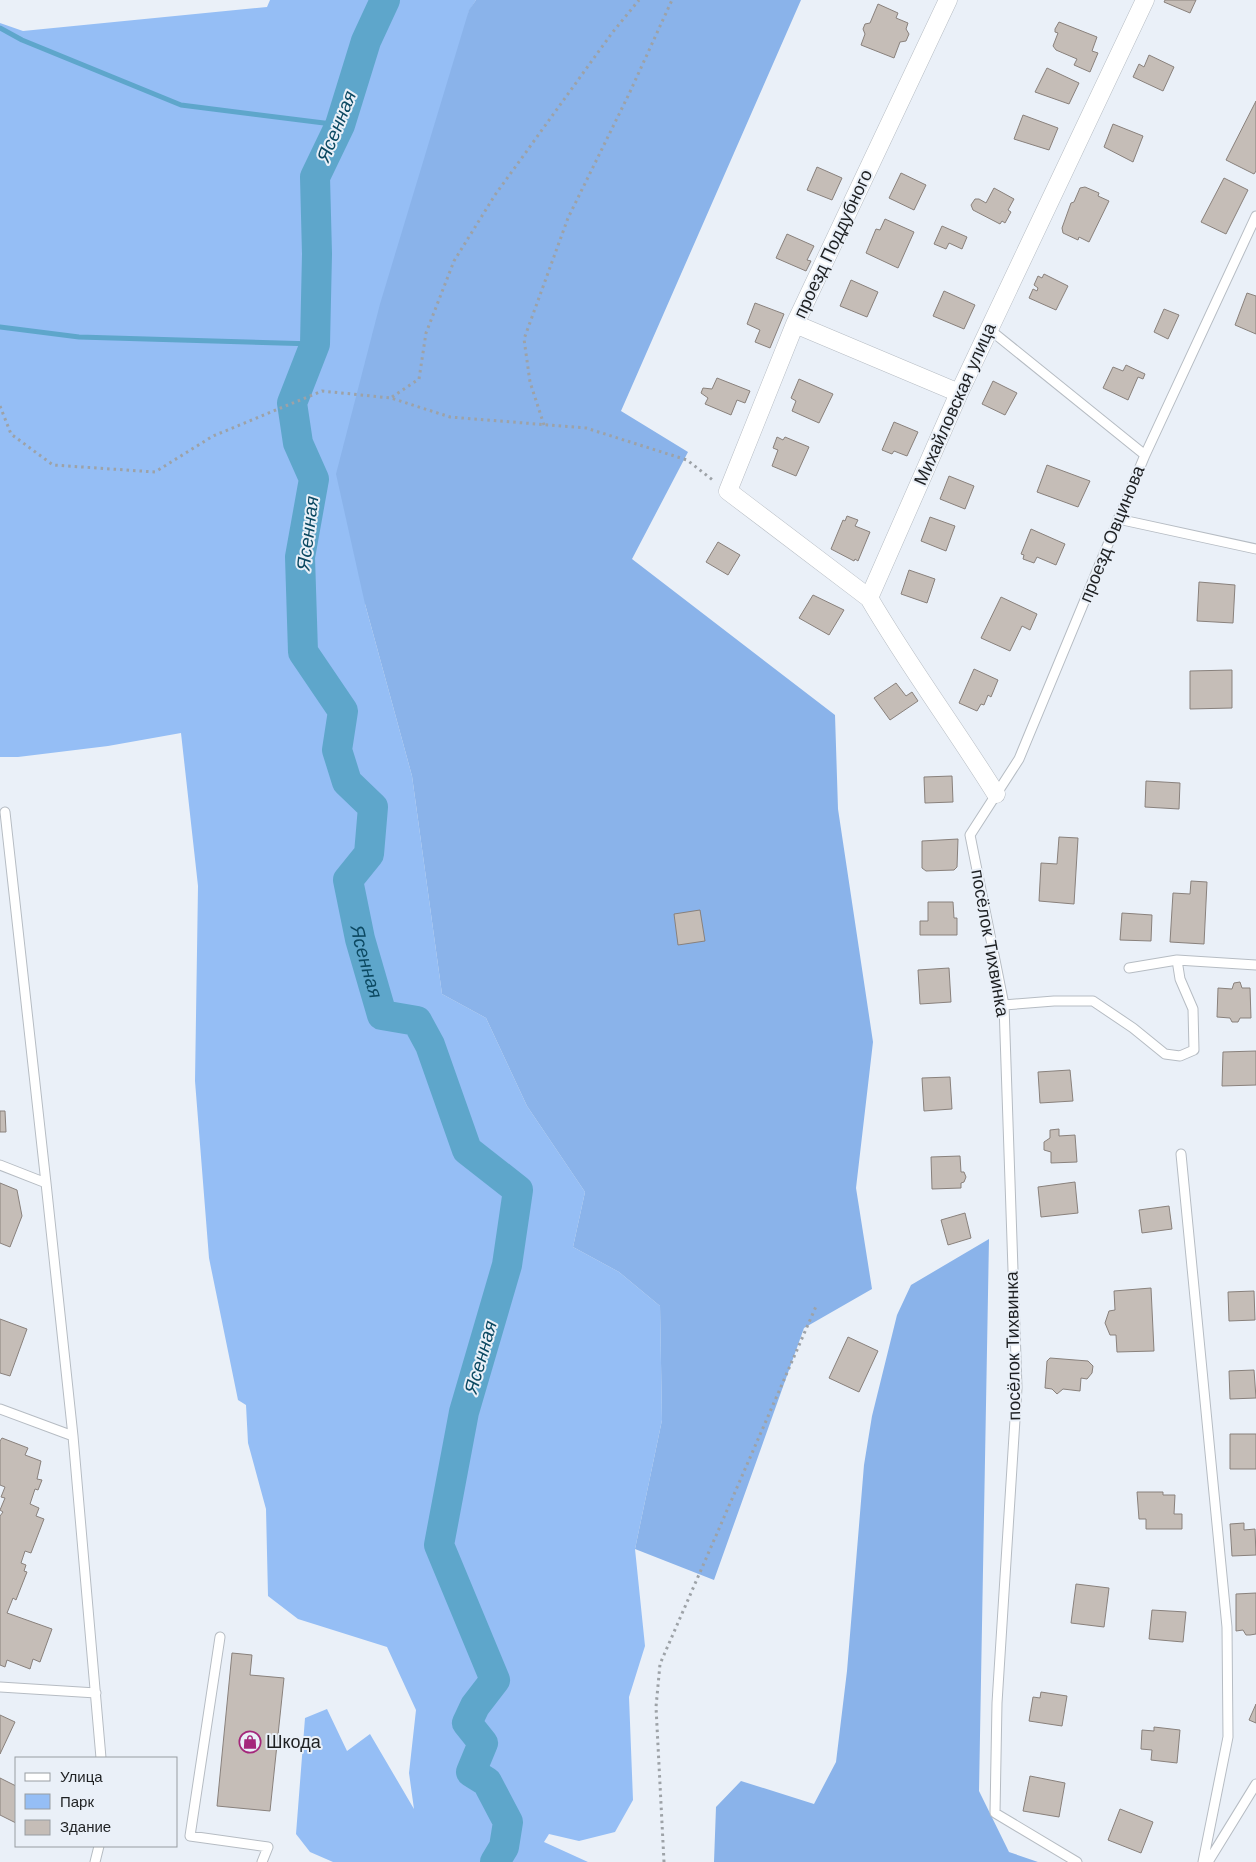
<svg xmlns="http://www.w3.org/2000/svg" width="1256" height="1862" font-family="'DM Sans',sans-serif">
<rect width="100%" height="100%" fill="#eaf0f8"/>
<path fill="#95bef5" d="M270,0H476L469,11L365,604L412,776L442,994L486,1018L527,1106L585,1192L573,1247L619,1272L660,1306L662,1420L635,1549L645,1646L629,1697L633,1800L615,1832L579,1841L549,1834L544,1842L588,1862H333L310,1852L296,1834L305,1718L327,1709L347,1751L370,1734L414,1809L409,1773L416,1710L387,1647L298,1619L268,1596L266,1509L248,1443L246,1405L238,1400L209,1258L195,1081L198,886L181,733L108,746L18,757H0V23L23,31L267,7Z"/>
<path fill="#8ab3ea" d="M476,0H801L621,411L688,452L632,559L835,715L838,809L873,1042L856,1188L872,1289L804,1328L714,1580L635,1549L662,1420L660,1306L619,1272L573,1247L585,1192L527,1106L486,1018L442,994L412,776L365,604L336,474L380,304L469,10Z
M989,1239L979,1791L1009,1852L1038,1862H714L716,1807L741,1781L814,1804L836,1762L847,1671L864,1465L872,1416L897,1315L911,1285Z"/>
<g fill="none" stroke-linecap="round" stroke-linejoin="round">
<path stroke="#5ea6cb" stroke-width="5" d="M0,28L22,40L181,105L340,125
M0,327L79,337L315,344"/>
<path stroke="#5ea6cb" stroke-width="30" id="s1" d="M385,0L366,41L340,125L315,177L317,254L315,344L292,403L298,443L314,479L300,557L303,652L343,711L337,750L347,782L373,807L369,854L348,880L360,939L382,1015L417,1021L430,1045L467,1150L518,1190L507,1265L464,1412L439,1545L495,1680L475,1706L467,1723L483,1743L471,1772L487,1782L508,1822L504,1847L495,1862"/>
</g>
<path fill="#c5bdb7" stroke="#89817c" d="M1165,0H1196L1190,13L1164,2Z
M878,4L898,13L896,18L908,23L906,29L909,34L906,41L900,42L894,58L861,45L865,34L863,29L865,24L870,23Z
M1059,22L1097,37L1092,51L1098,53L1090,72L1074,65L1077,59L1056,50L1053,46L1058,33L1055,32V29Z
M1149,55L1174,67L1163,91L1133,77L1139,64L1144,67Z
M1047,68L1079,83L1069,104L1035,92Z
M1256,101V171L1254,174L1226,160Z
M1023,115L1058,128L1049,150L1014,139Z
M1113,124L1143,136L1133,162L1104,147Z
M817,167L842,178L832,200L807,190Z
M901,173L926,185L914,210L889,198Z
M1224,178L1248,190L1226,234L1201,222Z
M1085,187L1099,193L1098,196L1109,201L1089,242L1079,237L1078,240L1063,233L1062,228L1071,203L1074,202L1080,188Z
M994,188L1014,199L1008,210L1011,212L1005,223L1002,221L1000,224L973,210L971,205L975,199H979L986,203Z
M885,219L914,232L898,268L866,253L876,229L880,230Z
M942,226L967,237L962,249L949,243L946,249L934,244Z
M787,234L814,246L807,260L811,261L806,271L776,258Z
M1044,274L1068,286L1056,310L1029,298L1033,289L1037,291L1038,288L1034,285L1038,276L1042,278Z
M851,280L878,292L867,317L840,306Z
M944,291L975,305L964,329L933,316Z
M1247,293L1256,296V334L1235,325Z
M755,303L784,314L770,348L755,342L760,330L747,324Z
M1164,309L1179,315L1168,339L1154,332Z
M1126,365L1145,374L1143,379L1138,377L1128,400L1103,388L1113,367L1123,371Z
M717,378L750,391L745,403L737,400L731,415L705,404L708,398L701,393L703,388L712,389Z
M799,379L833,394L819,423L792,411L796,401L791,398Z
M993,381L1017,393L1005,415L982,404Z
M894,422L918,432L907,456L894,451L892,454L882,450Z
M777,437L783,440L785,437L809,447L796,476L772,466L778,450L773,448Z
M1047,465L1090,481L1078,507L1037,492Z
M949,476L974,486L965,509L940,499Z
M847,516L858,520L855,526L870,532L858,561L855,559L854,561L831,549L843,520L845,521Z
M930,517L955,526L946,551L921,541Z
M1031,529L1065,544L1056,565L1037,557L1034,563L1023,559L1024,555L1021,554Z
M718,542L740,555L728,575L706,562Z
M909,570L935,579L927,603L901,594Z
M1199,582L1235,585L1233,623L1197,621Z
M813,595L844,610L829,635L799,618Z
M1001,597L1037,614L1030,630L1022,626L1010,651L981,638Z
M974,669L998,680L991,697L988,695L984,705L981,704L977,711L959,703Z
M1232,670V708L1190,709V671Z
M896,683L906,696L912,692L918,701L890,720L874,698Z
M952,776L953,802L925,803L924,777Z
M1146,781L1180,783L1179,809L1145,807Z
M1059,837L1078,838L1074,904L1039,901L1041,863L1057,864Z
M958,839L957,867L954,870L926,871L922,868V841Z
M1191,881L1207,882L1204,944L1170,942L1173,893L1190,894Z
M928,902H953L954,918H957V935H920V921H928Z
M700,910L705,941L678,945L674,914Z
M1122,913L1152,915L1151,941L1120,940Z
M949,968L951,1002L920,1004L918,970Z
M1240,982L1242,988H1250L1251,1018H1240L1238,1022H1232L1230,1018L1217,1017L1218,988L1232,989L1234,983Z
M1256,1051V1085L1222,1086L1223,1052Z
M1070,1070L1073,1101L1040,1103L1038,1072Z
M950,1077L952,1109L924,1111L922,1078Z
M0,1111H5L6,1132H0Z
M1059,1129V1136L1075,1135L1077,1162L1051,1163V1152L1044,1150V1142L1050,1138V1130Z
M960,1156L961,1172H964L966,1177L964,1182L961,1183V1188L932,1189L931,1157Z
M1075,1182L1078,1213L1041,1217L1038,1187Z
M0,1183L17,1190L22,1216L10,1247L0,1243Z
M1169,1206L1172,1229L1142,1233L1139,1210Z
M965,1213L971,1238L948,1245L941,1220Z
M1151,1288L1154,1351L1117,1352L1116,1335H1110L1105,1323L1109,1311L1115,1310L1114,1291Z
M1254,1291L1255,1320L1229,1321L1228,1292Z
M0,1319L27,1329L10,1376L0,1373Z
M848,1337L878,1351L859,1392L829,1378Z
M1050,1358L1088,1361L1093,1366L1092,1373L1087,1379L1081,1378L1080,1391L1063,1389L1057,1394L1052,1389L1045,1388L1047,1361Z
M1254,1370L1256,1398L1230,1399L1229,1371Z
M1230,1434H1256V1469H1230Z
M2,1438L28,1448L25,1455L41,1461L37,1479L42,1480L38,1490L35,1489L30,1504L39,1508L36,1516L44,1519L31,1553L25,1551L21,1563L26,1565L24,1571L27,1572L16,1600L13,1598L7,1613L52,1629L40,1662L33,1659L30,1669L7,1660L5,1667L0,1665V1516L3,1512L0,1510L5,1498L1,1497L5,1487L0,1485V1441Z
M1137,1492H1163V1495H1175L1174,1514H1182V1529H1146V1519H1139Z
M1244,1523V1530L1255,1529L1256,1555L1232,1556L1230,1524Z
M1076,1584L1109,1588L1104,1627L1071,1623Z
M1256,1593V1634L1250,1635H1246L1243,1630L1236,1631V1594Z
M1152,1610L1186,1612L1183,1642L1149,1639Z
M232,1653L252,1655L250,1675L284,1678L270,1811L217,1806Z
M1041,1692L1067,1696L1062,1726L1029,1721L1033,1697L1040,1698Z
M1256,1704V1723L1249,1720Z
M0,1715L15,1722L0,1754Z
M1154,1727L1180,1730L1177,1763L1151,1760L1152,1750L1141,1749L1142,1730L1154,1731Z
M1030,1776L1065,1783L1059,1817L1023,1811Z
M0,1778L16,1786V1823L0,1815Z
M1120,1809L1153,1822L1141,1853L1108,1840Z"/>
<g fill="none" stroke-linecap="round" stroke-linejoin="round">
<g stroke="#b6bcc3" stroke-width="11">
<path id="lane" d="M989,329L1145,455L1019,759L970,835L1004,1005L1017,1388L997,1703L995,1813L1077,1862
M1145,455L1256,216
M1118,519L1256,549
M1129,968L1177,960
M1004,1005L1054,1001H1093L1133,1028L1165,1054L1180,1056L1194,1050L1193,1009L1180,979L1177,960L1256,965
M1181,1154L1227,1627L1228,1737L1203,1862
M0,1165L46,1183L5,812
M46,1183L73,1436
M0,1409L73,1436L101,1758
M220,1637L190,1836L268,1847L262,1862
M0,1687L96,1693
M95,1862L99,1846
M1208,1862L1256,1784"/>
</g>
<g stroke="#b6bcc3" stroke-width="19">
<path id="street" d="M795,324L959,393
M869,598L728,491L795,324L948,0
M996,794C955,728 908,665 869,598L959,393L1145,0"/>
</g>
<path stroke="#9da2a7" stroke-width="3" stroke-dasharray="2.5 4" stroke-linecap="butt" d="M392,397L419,379L426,333L454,261L495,195L612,33L639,0
M0,406L11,434L53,465L155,472L213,436L322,391L391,398L450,417L586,428L687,460L714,481
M544,425L530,382L524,339L568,218L629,94L672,0
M664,1862L656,1707L660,1664L817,1304"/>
<use href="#lane" stroke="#fff" stroke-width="9"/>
<use href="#street" stroke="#fff" stroke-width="18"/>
</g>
<defs>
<g id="shop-ring" transform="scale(1.125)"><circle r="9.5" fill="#eaf0f8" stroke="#a4277b" stroke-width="1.5"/><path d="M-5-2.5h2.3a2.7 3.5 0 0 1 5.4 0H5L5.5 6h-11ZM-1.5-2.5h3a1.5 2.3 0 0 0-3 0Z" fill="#a4277b"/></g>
</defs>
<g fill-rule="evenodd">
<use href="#shop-ring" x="250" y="1742"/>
</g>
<g text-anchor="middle" stroke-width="4" stroke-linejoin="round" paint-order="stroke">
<g font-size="18" fill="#1e2022" stroke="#eaf0f8">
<text transform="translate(833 244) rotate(-65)" y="6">проезд Поддубного</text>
<text transform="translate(955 404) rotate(-66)" y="6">Михайловская улица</text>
<text transform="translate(1112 534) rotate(-68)" y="6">проезд Овцинова</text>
<text transform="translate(990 943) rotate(80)" y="6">посёлок Тихвинка</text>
<text transform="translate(1013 1346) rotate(-91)" y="6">посёлок Тихвинка</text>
</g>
<g font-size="18" fill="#1e2022" stroke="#eaf0f8" text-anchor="start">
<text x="266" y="1748">Шкода</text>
</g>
<g font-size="19" font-style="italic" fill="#0c4962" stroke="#eaf0f8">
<text transform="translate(336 126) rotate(-68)" y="7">Ясенная</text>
<text transform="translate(307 533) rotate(-83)" y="7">Ясенная</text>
<text dy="7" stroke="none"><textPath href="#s1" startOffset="1020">Ясенная</textPath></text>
<text transform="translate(480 1357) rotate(-74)" y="7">Ясенная</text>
</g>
</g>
<rect x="15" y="1757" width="162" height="90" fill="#eaf0f8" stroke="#989da2"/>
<rect x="25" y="1773" width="25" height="8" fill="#ffffff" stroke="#989da2"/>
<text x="60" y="1782" font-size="15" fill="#1e2022">Улица</text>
<rect x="25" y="1794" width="25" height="15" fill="#95bef5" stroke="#989da2"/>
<text x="60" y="1807" font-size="15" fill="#1e2022">Парк</text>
<rect x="25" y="1820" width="25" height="15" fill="#c5bdb7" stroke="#989da2"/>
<text x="60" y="1832" font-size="15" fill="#1e2022">Здание</text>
</svg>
